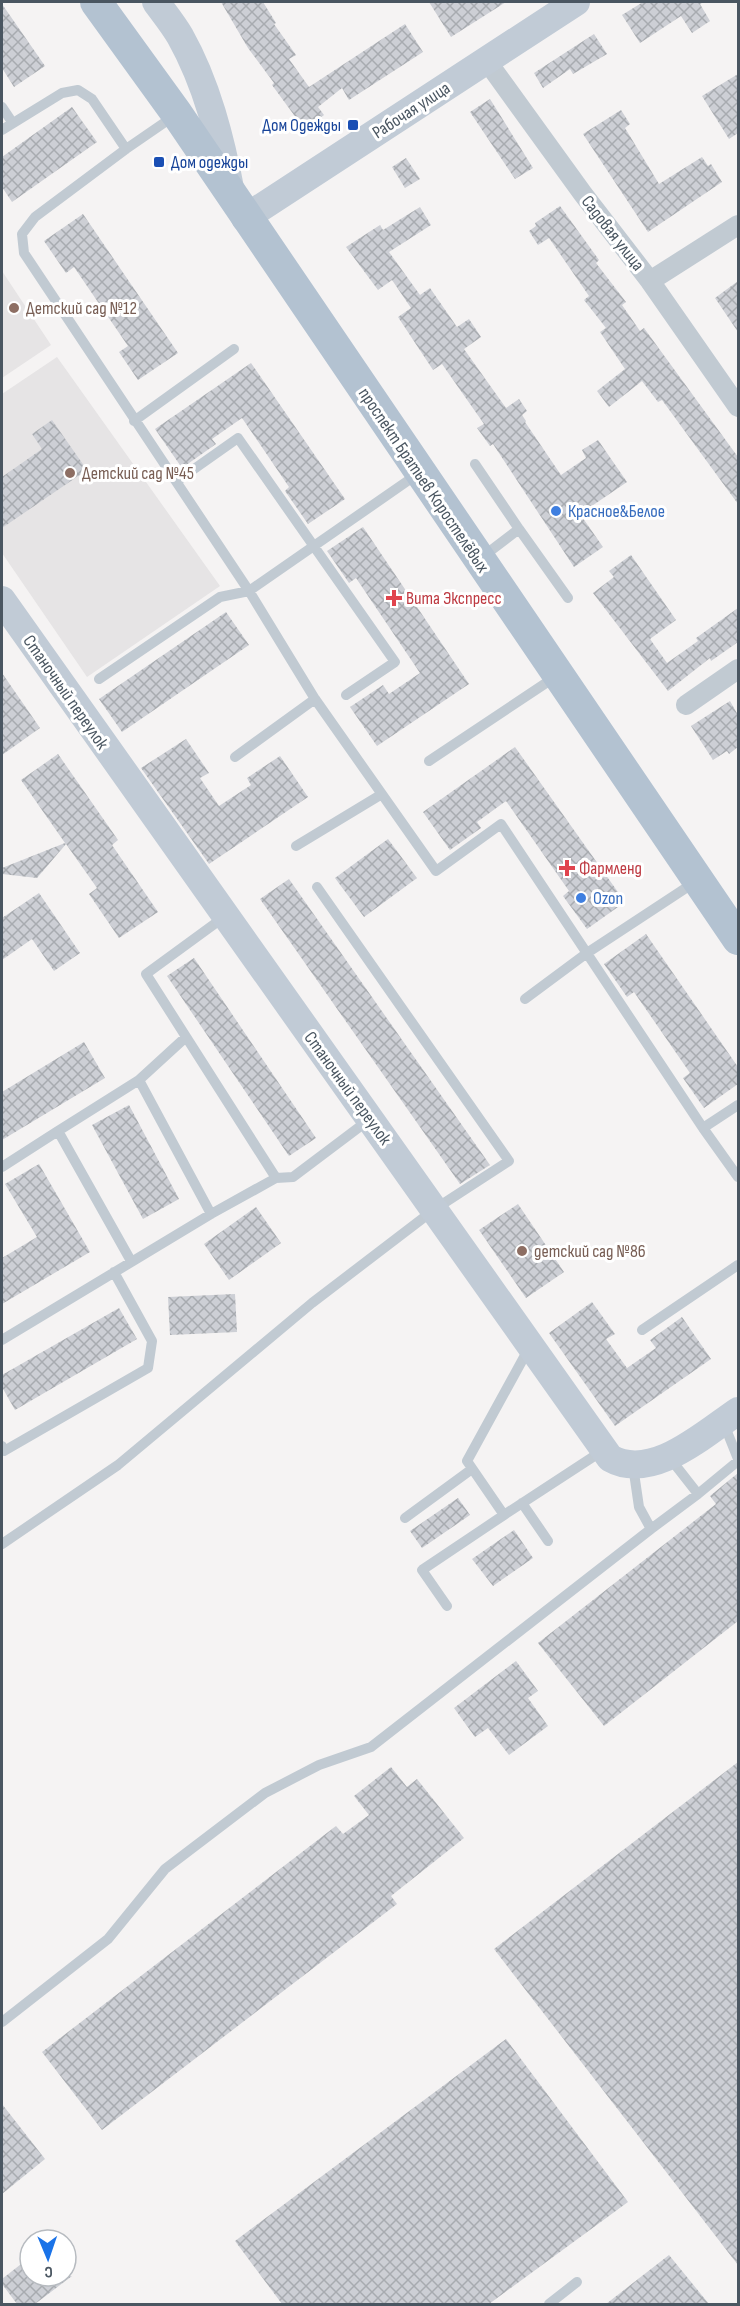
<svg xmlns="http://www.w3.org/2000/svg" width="740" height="2306" font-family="'Sofia Sans Condensed',sans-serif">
<defs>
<pattern id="building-cross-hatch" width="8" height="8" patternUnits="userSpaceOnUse" patternTransform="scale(1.5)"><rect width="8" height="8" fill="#cdcfd5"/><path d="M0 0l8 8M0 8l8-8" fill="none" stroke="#a8abb0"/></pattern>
</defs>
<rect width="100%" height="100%" fill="#f5f3f3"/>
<path fill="#e6e4e5" d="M2,271L51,345L2,378Z
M57,357L220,586L87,677L2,553V394Z"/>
<path fill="url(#building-cross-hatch)" d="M221,2H263L276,23L274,24L296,55L289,59L309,87L405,24L423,52L349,100L342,88L318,107L324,115L305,130L272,85L274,83L248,48Z
M429,2H506L451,37Z
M643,2H704L700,4L710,21L692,33L681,16L640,43L622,15Z
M2,4L45,66L14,87L2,68Z
M594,34L607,54L573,74L570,69L543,88L534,73Z
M738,74V133L729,139L702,96Z
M490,99L533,168L515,179L470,112Z
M72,107L97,142L12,202L2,187V157Z
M621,110L630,124L625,128L659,184L702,157L708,166L711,164L722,182L648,232L583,134Z
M406,158L420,179L405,188L392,167Z
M560,206L599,260L596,263L626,302L622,305L640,331L644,328L738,457V504L662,400L658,402L642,381L609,407L597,391L625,369L600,332L606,328L584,300L589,296L549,238L538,245L529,231L536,226L535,223Z
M420,207L431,225L389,252L420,295L430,288L457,327L469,319L481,337L464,349L506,408L519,399L527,411L522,415L526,421L525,422L561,475L586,458L582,450L598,440L627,482L580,514L603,547L574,567L493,444L490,446L477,428L484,424L442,364L433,370L398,317L411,308L392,280L378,290L346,247L380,225L383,230Z
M83,214L178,353L138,380L119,352L128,346L74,267L66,273L44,241Z
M738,281V332L715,298Z
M251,363L345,499L308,524L285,491L289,487L242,418L212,439L216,444L182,468L155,429Z
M52,420L87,470L2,528V477L42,449L32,434Z
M363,527L469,684L377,746L350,707L383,685L389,694L420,673L356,578L349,583L327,551Z
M631,555L676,620L650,639L667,663L698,641L696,638L738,608V642L711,661L710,658L668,691L593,593L614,577L609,571Z
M226,612L249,645L122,732L99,699Z
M2,673L40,728L2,755Z
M730,701L738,715V747L729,754L727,751L713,760L691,726Z
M186,739L209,773L200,778L219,806L251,785L247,778L280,756L308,797L209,864L141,768Z
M515,747L625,902L587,929L563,896L569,891L506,801L477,822L481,828L450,850L423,812Z
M58,754L118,840L112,845L158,912L119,938L89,894L97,888L66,844L37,878L2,874V868L65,843L21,780Z
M388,839L417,878L364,917L335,878Z
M289,879L490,1165L460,1184L260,899Z
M39,893L80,953L54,971L32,939L2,960V918Z
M646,934L738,1067V1084L704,1108L683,1078L690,1073L634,992L627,997L604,964Z
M194,958L316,1138L289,1156L167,976Z
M84,1042L105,1078L2,1140V1092Z
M129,1105L179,1199L143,1219L92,1125Z
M39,1164L90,1252L2,1304V1258L37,1237L5,1184Z
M518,1204L564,1272L526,1298L479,1230Z
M256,1207L281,1243L229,1280L204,1244Z
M235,1294L237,1332L170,1335L168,1297Z
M592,1302L615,1334L606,1339L627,1368L656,1348L650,1340L682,1317L711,1359L615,1426L549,1333Z
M119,1308L137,1339L15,1410L2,1387V1375Z
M738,1473V1621L604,1726L538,1643L716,1504L710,1496Z
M458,1498L470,1515L422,1548L410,1531Z
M514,1530L533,1558L493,1586L472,1559Z
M516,1661L538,1691L528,1698L548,1726L509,1755L488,1728L475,1737L454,1708Z
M738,1762V2265L494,1949Z
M391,1767L407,1787L417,1779L464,1838L391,1896L397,1904L102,2130L42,2052L336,1826L343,1834L369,1815L354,1796Z
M506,2039L628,2202L489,2304H282L235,2241Z
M2,2104L45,2159L2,2194Z
M669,2255L709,2304H606Z
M30,2257V2276H72L35,2304H17L2,2284V2279Z"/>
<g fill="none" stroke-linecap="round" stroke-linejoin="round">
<path stroke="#c1cad2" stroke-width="10" d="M2,107L12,122
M2,130L62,93L78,90L92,99L126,149
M134,421L234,349
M475,464L519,529
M419,473L249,591L315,699L436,871L501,824L703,1128L738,1177
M177,481L238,438L395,662L346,695
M481,558L519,529L568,598
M99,679L220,597L249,591L24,253L22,234L35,217L126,149L174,116
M235,757L315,699
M429,761L555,677
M296,846L382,794
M224,917L146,974L276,1178
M525,999L587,953L695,882
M139,1080L211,1214
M703,1128L738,1105
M2,1167L58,1131
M131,1261L58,1131L139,1080L186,1037
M642,1330L738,1265
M2,1340L211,1214L276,1178L293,1177L370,1119
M529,1348L467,1461L504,1515L602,1451
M724,1424L738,1459
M2,1446L4,1451L148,1368L152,1341L114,1272
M669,1457L698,1494L738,1461
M522,1503L548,1541
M405,1518L472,1469
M651,1529L698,1494
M2,1544L118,1465L312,1303L435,1209L509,1161L317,887
M447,1606L422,1570L504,1515
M2,2022L108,1939L165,1869L265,1793L319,1765L371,1747L651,1529L639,1507L633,1466
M549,2304L577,2282"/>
<path stroke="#c1cad2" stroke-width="20" d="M486,60L583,194L650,281L738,407
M650,281L738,225
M686,705L738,669"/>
<path stroke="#c1cbd6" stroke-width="28" d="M156,2C164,13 173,24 180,36C207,84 221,140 231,193
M245,218L576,2
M2,600L610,1458C652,1482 704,1434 738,1411"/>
<path stroke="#b3c2d1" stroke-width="32" d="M96,2L177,114L738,939"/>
</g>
<g fill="#1a4fb4" stroke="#fff" stroke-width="2">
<rect x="347" y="119" width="12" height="12" rx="3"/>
<rect x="153" y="156" width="12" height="12" rx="3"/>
</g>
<g fill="#8d6e63" stroke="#fff" stroke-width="2">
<circle cx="14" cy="308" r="6"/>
<circle cx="70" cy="473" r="6"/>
<circle cx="522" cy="1251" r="6"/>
</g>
<g fill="#3f7fe0" stroke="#fff" stroke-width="2">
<circle cx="556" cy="511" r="6"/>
<circle cx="581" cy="898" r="6"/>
</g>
<g fill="#e0444e" stroke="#fff" stroke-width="2">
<path d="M391 589h6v6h6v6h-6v6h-6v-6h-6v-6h6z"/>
<path d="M564 859h6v6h6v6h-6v6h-6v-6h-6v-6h6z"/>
</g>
<g text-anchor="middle" stroke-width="6" stroke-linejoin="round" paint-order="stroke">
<g font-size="18" fill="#4a5661" stroke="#fff">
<text transform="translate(411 110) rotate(-33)" y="6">Рабочая улица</text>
<text transform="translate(613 233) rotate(52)" y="6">Садовая улица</text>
<text transform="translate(424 480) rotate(56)" y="6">проспект Братьев Коростелёвых</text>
<text transform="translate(66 692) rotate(55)" y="6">Станочный переулок</text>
<text transform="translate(348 1088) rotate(54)" y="6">Станочный переулок</text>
</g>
<g font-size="18" fill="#164399" stroke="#fff" text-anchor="end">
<text x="341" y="131">Дом Одежды</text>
<text x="171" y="168" text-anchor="start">Дом одежды</text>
</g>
<g font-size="18" fill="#785e54" stroke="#fff" text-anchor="start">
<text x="26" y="314">Детский сад №12</text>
<text x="82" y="479">Детский сад №45</text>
<text x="534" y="1257">детский сад №86</text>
</g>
<g font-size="18" fill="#366cbe" stroke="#fff" text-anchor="start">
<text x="568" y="517">Красное&amp;Белое</text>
<text x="593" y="904">Ozon</text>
</g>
<g font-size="18" fill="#be3a42" stroke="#fff" text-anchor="start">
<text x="406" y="604">Вита Экспресс</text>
<text x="579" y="874">Фармленд</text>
</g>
</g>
<rect width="740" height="2306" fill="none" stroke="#4a5661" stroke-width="6"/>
<g transform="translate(48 2258) rotate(178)"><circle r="28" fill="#ffffff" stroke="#b7bbc0" stroke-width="1.5"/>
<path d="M0-4.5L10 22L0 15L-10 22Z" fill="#1a73e8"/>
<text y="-9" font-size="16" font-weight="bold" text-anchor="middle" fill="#4a5661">С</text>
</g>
</svg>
